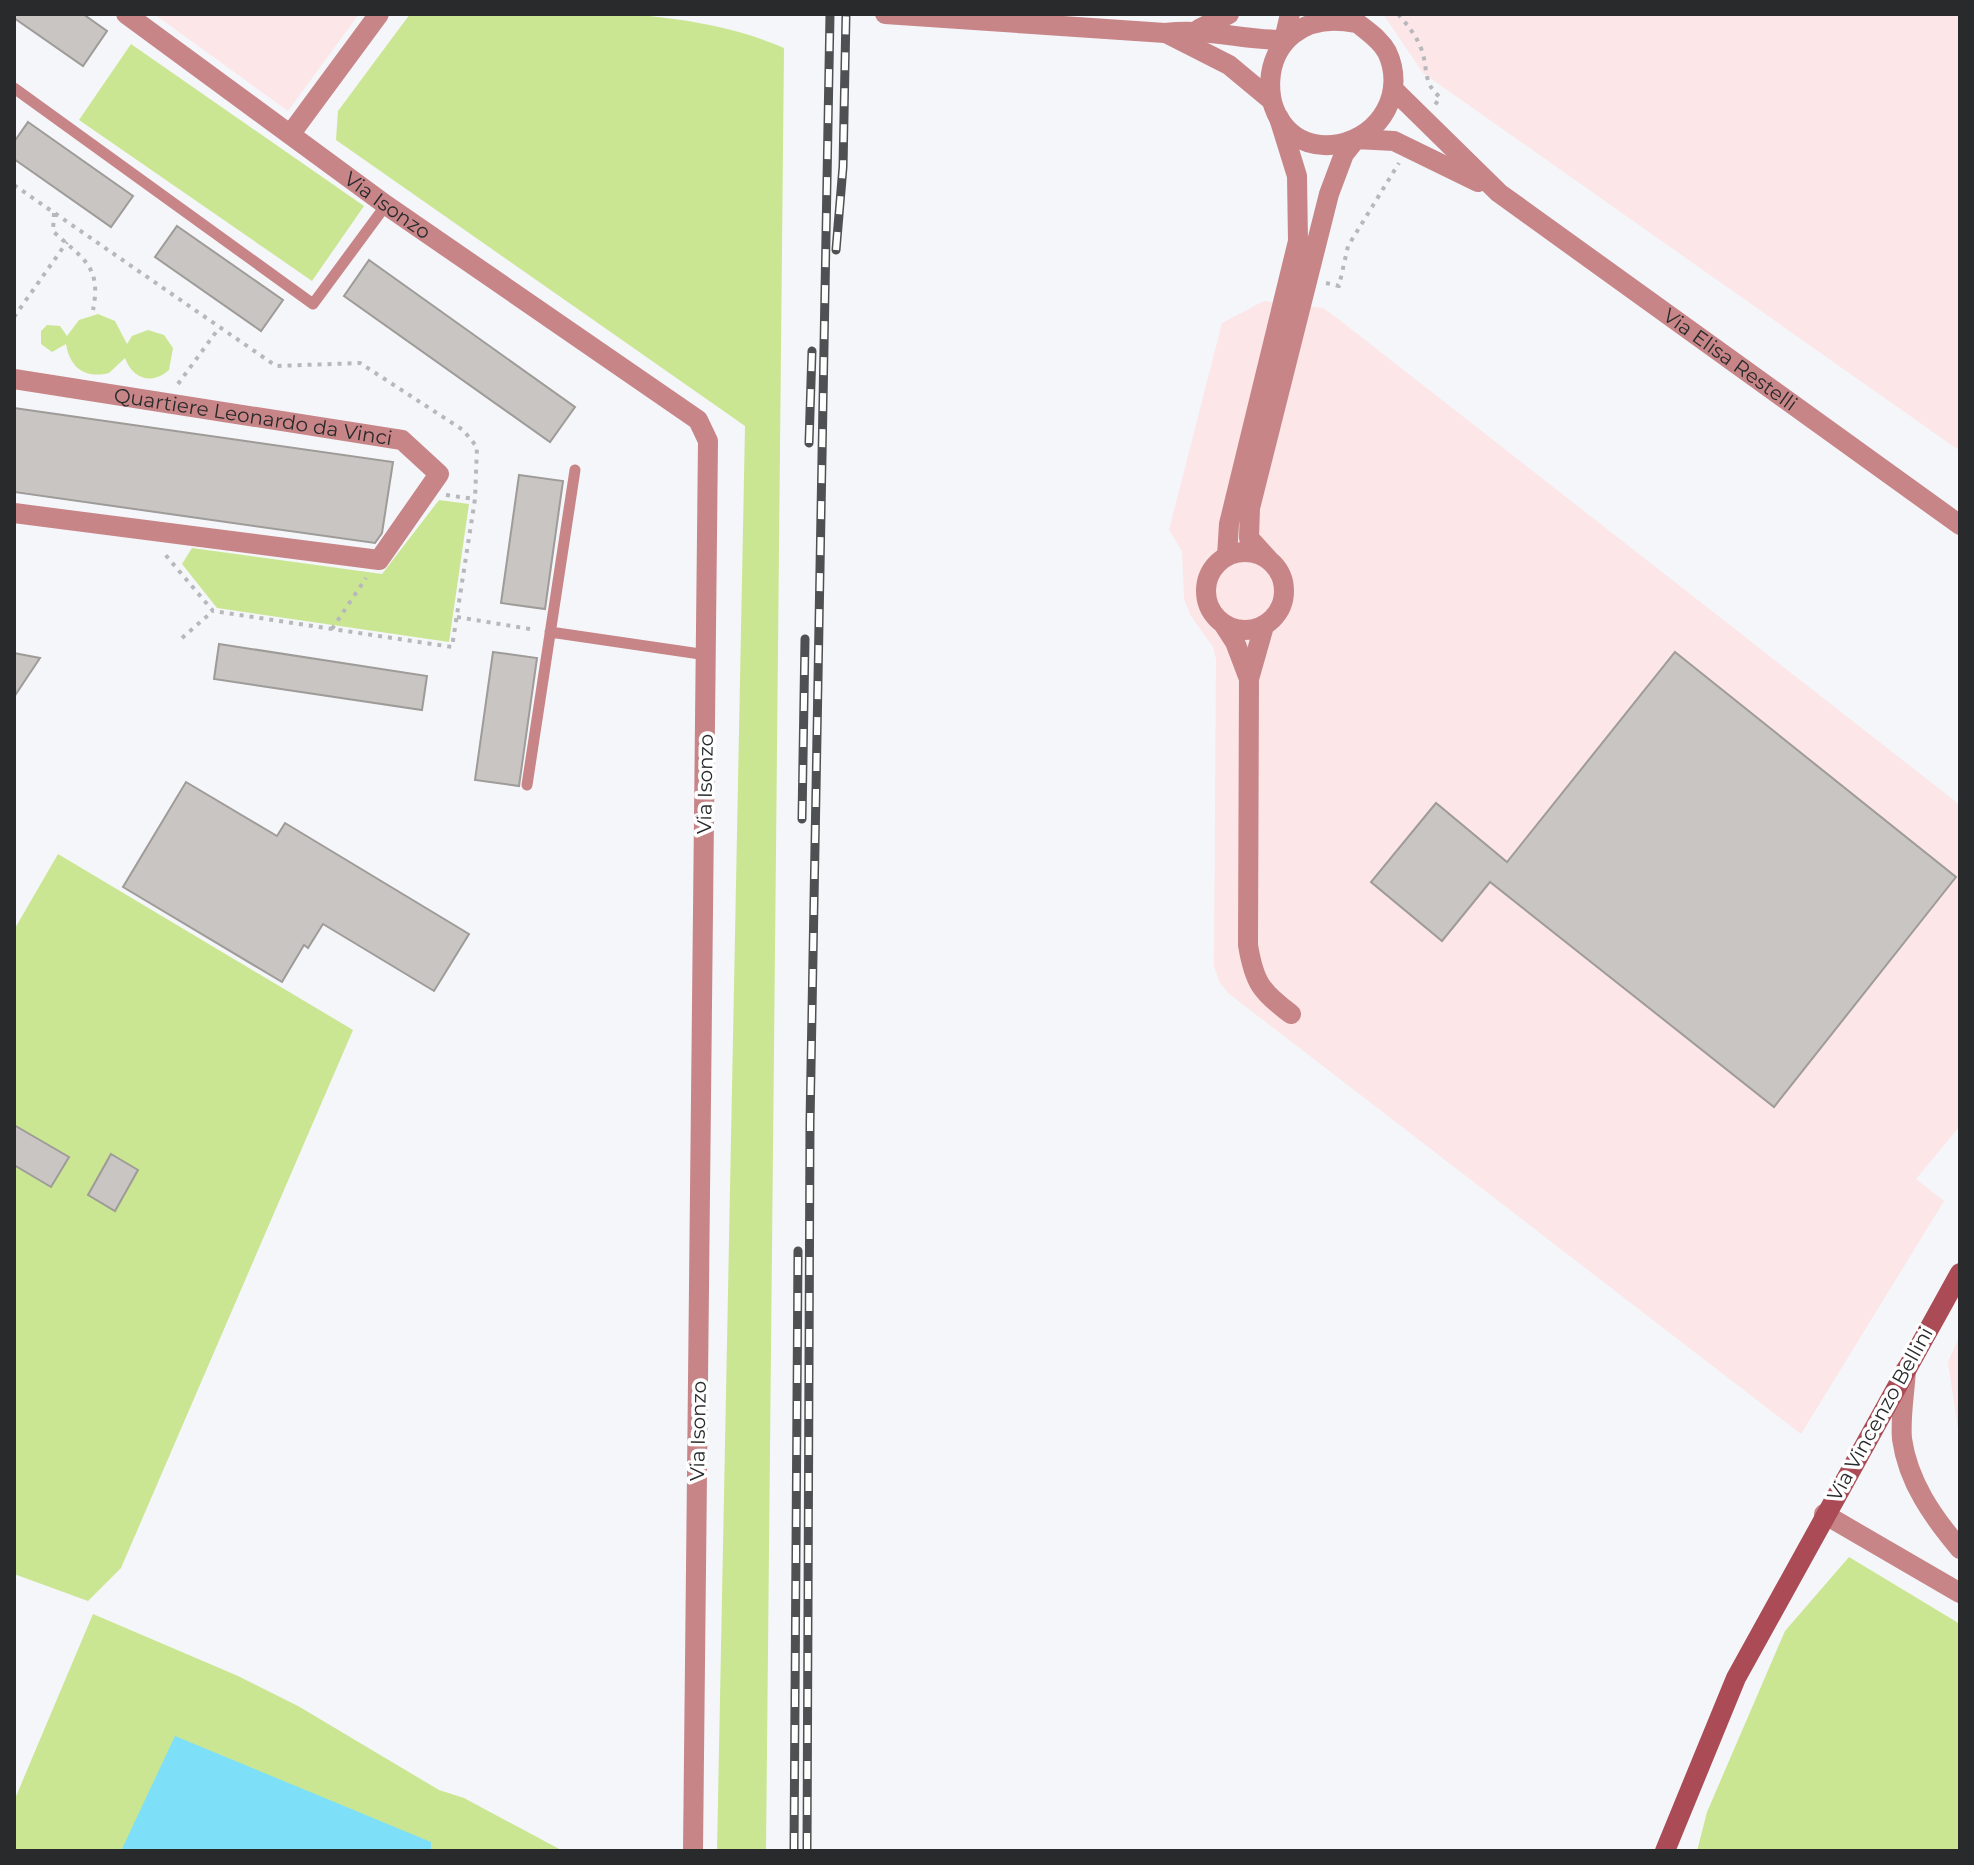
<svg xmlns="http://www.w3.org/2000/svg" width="1974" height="1865" font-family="Montserrat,sans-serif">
<rect width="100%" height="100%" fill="#f4f6fa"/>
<path fill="#fce6e7" d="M154,14H359L288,111Z
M1383,14H1960V451L1423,73Z
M1264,301L1323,308L1337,318L1960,805V1126L1916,1179L1944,1201L1801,1434L1228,993L1219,981L1214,966L1216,659L1213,647L1191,616L1184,599L1182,551L1169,530L1222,323Z
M1960,1335V1443L1948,1362Z"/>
<path fill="#cbe692" d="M410,14C531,14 673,0 784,48L766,1851H717L745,426L336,140L338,111Z
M131,44L364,206L312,281L79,120Z
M98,314L115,321L127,344L132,336L148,330L164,335L173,348L169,370C151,386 132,378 125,358L109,373C85,379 70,368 66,344L52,352L41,344V331L47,325L60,326L67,336L79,320Z
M439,500L469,504L449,642L217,608L182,564L192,548L382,574Z
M58,854L353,1030L121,1568L88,1601L14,1574V930Z
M1849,1557L1960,1624V1851H1697L1707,1812L1785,1631Z
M93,1614L238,1676L298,1706L439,1790L464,1798L563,1851H14V1801Z"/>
<path fill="#7de0f8" d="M175,1736L431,1842V1851H121Z"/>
<path fill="#c8c5c2" stroke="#9e9b98" stroke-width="2" d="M14,14H83L107,31L83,66L14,18Z
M28,122L133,196L111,227L14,159V142Z
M177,226L283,300L261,331L155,257Z
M369,260L575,407L550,442L344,296Z
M14,408L393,462L382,533L375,543L14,492Z
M519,475L563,481L545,609L501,603Z
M219,644L427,676L422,710L214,679Z
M493,652L537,658L519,786L475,780Z
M1675,652L1956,877L1774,1107L1490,882L1442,941L1371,882L1436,803L1507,862Z
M14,653L40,658L14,697Z
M186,782L277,836L285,823L469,934L434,991L323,924L308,948L304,945L282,982L123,887Z
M14,1125L69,1157L51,1187L14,1165Z
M111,1154L138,1170L115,1211L88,1195Z"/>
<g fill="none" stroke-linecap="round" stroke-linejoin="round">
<path stroke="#b6b8bb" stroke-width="4" stroke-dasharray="4 6" stroke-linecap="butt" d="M1398,14C1408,26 1417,36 1422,51C1428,69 1423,84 1440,97L1435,105
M14,185L276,366L360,363L463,430L477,447L475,499L452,647L213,611L163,552
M54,213L53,231C82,259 102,265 93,310
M1326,283L1339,286L1348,246L1399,163
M14,317L67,242
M178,384L219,328
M446,495L475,499
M457,617L536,630
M332,629L366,578
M182,638L213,611"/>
<path stroke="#c78588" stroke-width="11" d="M14,88L313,304L386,205
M550,632L707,655
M527,785L575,470"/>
<g stroke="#c78588" stroke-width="20">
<path id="s1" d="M126,14L386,205L698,420L708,441L693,1851"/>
<path d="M885,14L1165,33C1210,28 1241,40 1284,40L1290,14"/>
<path d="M1348,14C1360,28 1378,35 1387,52C1406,92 1381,136 1339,144C1246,160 1243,0 1356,23"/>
<path d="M1199,29L1229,14"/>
<path d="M1166,33L1229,65L1270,99"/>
<path id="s2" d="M1394,90L1499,193L1960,525"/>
<path d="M292,132L379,14"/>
<path id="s3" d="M14,379L402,440L439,474L379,560L14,513"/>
<circle cx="1245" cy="591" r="39"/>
<path d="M1227,556L1229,524L1298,241L1297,176L1279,118"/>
<path d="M1268,559L1249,538L1250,508L1329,194L1344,154L1356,139L1394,141L1478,182"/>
<path d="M1224,625L1235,642L1249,679"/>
<path d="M1264,626L1249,679L1248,945C1254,982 1261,992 1291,1014"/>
<path d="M1906,1369C1905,1391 1900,1417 1902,1439C1908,1482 1933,1517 1960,1549"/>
<path d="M1824,1514L1960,1593"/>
</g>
<path stroke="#aa4b55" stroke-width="20" d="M1665,1851L1736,1678L1960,1273"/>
<g stroke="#4e5051" stroke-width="9">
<path id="rail" d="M836,250L843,167L846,14
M809,443L812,351
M802,819L805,639
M794,1851L798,1251
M807,1851L810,1123L830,14"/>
</g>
<use href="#rail" stroke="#fff" stroke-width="6" stroke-dasharray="18" stroke-linecap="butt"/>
</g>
<g text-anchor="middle" stroke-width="7" stroke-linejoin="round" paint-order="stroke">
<g font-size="20" fill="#292a2b" stroke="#fff">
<text dy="7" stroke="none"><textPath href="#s1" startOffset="324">Via Isonzo</textPath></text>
<text dy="7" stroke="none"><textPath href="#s2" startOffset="432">Via Elisa Restelli</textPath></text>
<text dy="7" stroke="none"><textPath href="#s3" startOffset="242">Quartiere Leonardo da Vinci</textPath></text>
<text transform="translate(705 784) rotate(-89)" y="7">Via Isonzo</text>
<text transform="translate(1880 1414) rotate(-61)" y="7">Via Vincenzo Bellini</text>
<text transform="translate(698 1431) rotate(-89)" y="7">Via Isonzo</text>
</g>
</g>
<rect width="1974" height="1865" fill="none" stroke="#292a2b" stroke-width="32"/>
</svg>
